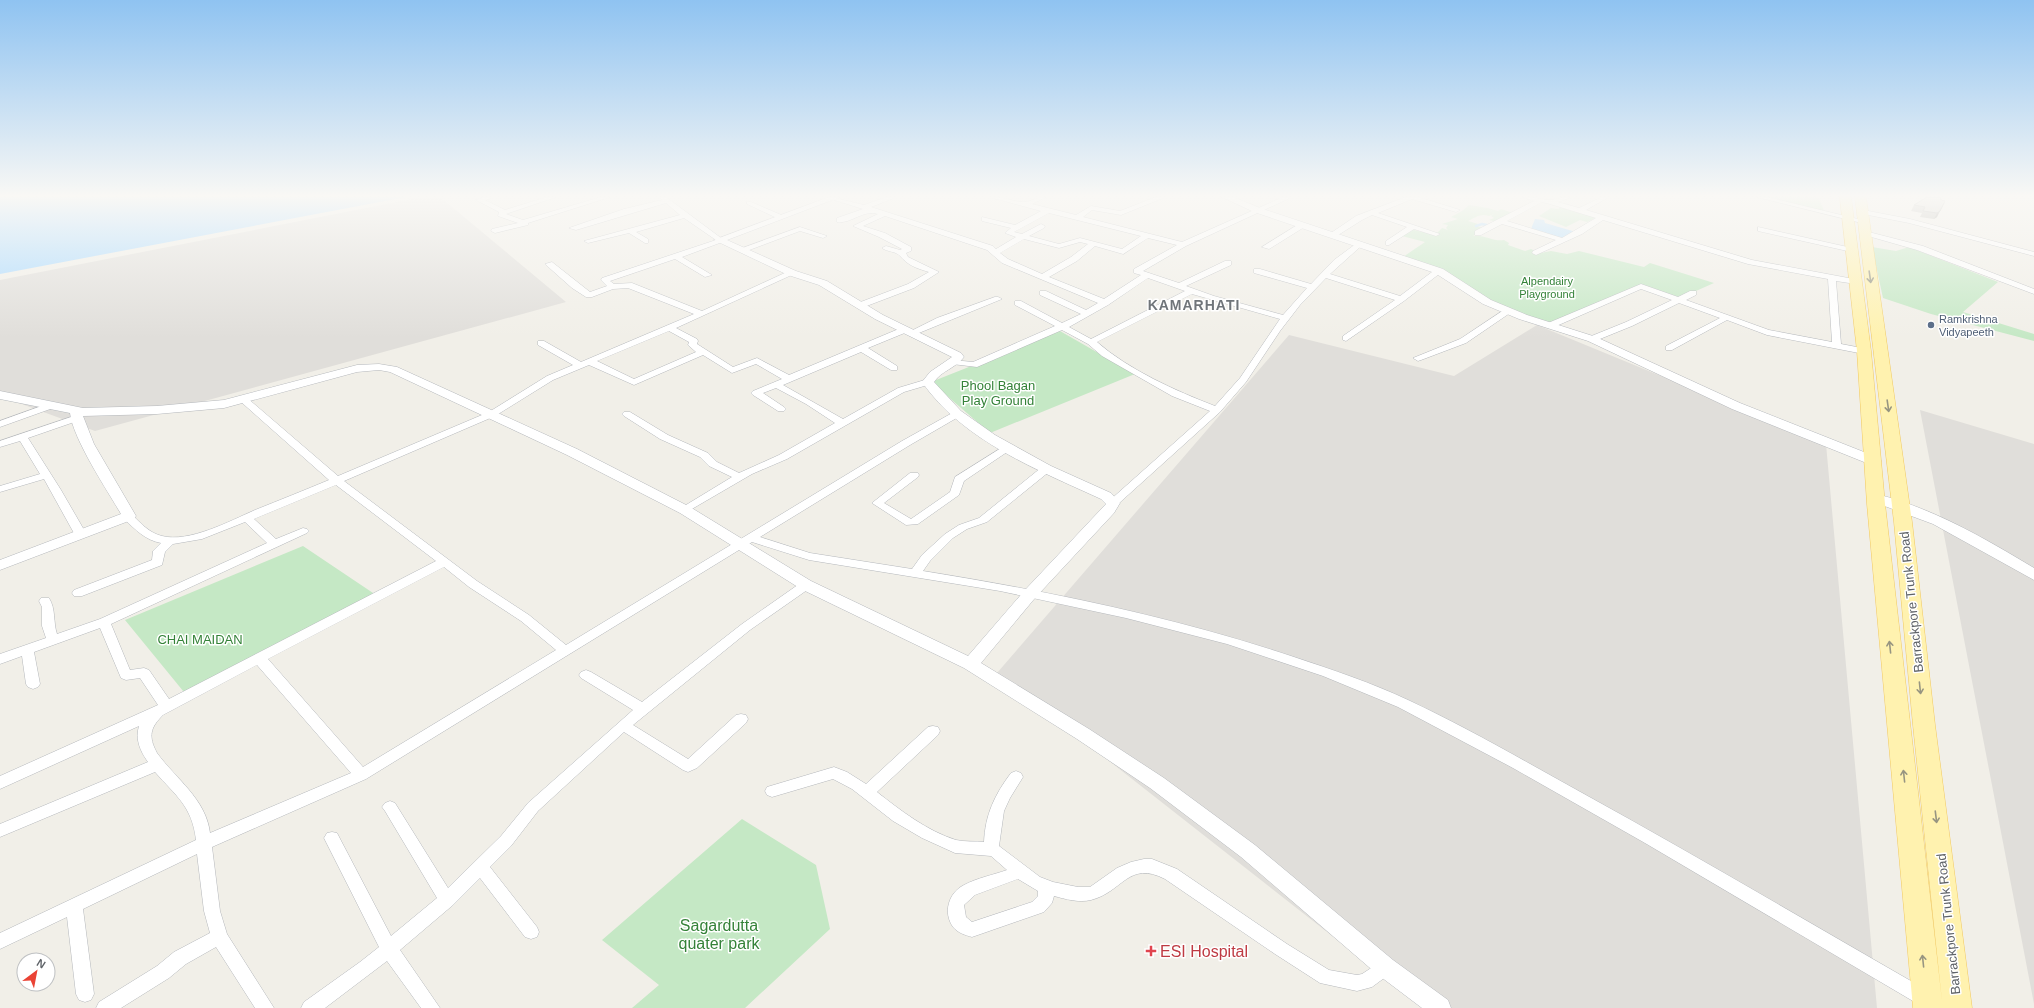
<svg xmlns="http://www.w3.org/2000/svg" width="2034" height="1008" font-family="Arial,sans-serif">
<rect width="100%" height="100%" fill="#f1efe8"/>
<path fill="#e0deda" d="M422,197H440L566,302L95,431L0,396V280Z
M1537,325L1826,444L1877,1008H1424L997,673L1289,335L1454,376Z
M1920,410L2034,444V1004Z"/>
<path fill="#c5e8c5" d="M1764,197H1814L1819,198L1824,211Z
M1469,205L1488,208L1498,211L1501,209L1516,214L1498,222L1489,220L1494,218L1491,216L1494,214L1489,216C1481,213 1476,217 1468,221L1478,224L1477,226L1485,229L1473,236C1483,234 1494,242 1504,240L1509,243L1508,245L1525,251L1531,249L1537,252L1536,254L1551,251L1567,254L1579,251L1644,267L1650,263L1714,283L1680,298L1641,284L1550,324C1501,310 1449,280 1403,257L1425,242L1402,236L1410,229L1435,235L1442,228L1448,230L1446,228L1448,225L1442,224L1458,219L1451,217L1462,211Z
M1562,206L1598,217L1587,222L1580,220L1566,227L1539,216L1551,208L1558,209Z
M1872,247L1896,251L1909,247L1998,282L1963,312L2034,334V341L1931,314L1883,298Z
M1060,331L1135,374L990,433L931,382Z
M303,546L379,597L188,697L125,620Z
M742,819L816,865L830,929L745,1008H632L659,985L602,940Z"/>
<path fill="#aadaff" d="M0,197H406L0,274Z
M1535,219L1544,220L1545,223L1576,232L1562,239L1531,229Z"/>
<g fill="none" stroke-linecap="round" stroke-linejoin="round">
<path stroke="#aadaff" stroke-width="2.5" d="M1476,226L1482,224L1491,226"/>
<g stroke="#b5b8bc" stroke-width="1">
<path id="minor" d="M484,197H494L493,198L485,200L505,210L547,197H556L506,214L523,220L601,197H610L528,223V225L495,233L491,231L492,229L518,223L498,216L499,212L476,200Z
M659,197H666L725,241L682,257L712,275L705,277L675,259L610,281L614,284L632,283L702,311L789,271L796,273L676,328L697,339L698,341L697,344L733,367L757,358L789,375L901,328H907V332L868,348L897,366V370H891L861,352L783,385L843,419L898,388L928,379L933,382L931,384L904,392L787,459L752,474L685,513L679,510L681,508L732,477L709,466L700,457L660,439L624,416L622,414L624,412H630L668,435L708,453L717,462L739,473L779,455L835,423L806,404L776,388L763,393L784,407L786,409L784,411H778L753,395L751,393L753,391L782,379L756,364L732,373L703,355L634,385L589,365L553,380L495,416L344,481L477,581L529,615L566,645L902,441L954,412H960L962,414L960,416L910,445L760,537L810,553L912,569L922,555L945,534L959,525L979,518L1042,467H1050L1051,469L1050,471L987,522L967,529L953,538L930,561L923,571C1048,591 1174,617 1294,657C1333,670 1372,683 1408,700C1468,728 1526,762 1584,794C1700,858 1815,926 1930,992L1933,998L1930,1004L1924,1006L1918,1004L1645,843L1513,768L1398,707L1323,676L1227,644L1126,618L1000,591L809,560L752,542L366,779L212,847L220,911L227,934L274,1008H255L216,947L186,964L169,978L121,1008H96L99,1002L157,966L174,952L210,933L204,911L197,854L83,909L94,994L91,1000L85,1002L79,1000L76,994L67,917L0,949V933L196,840C192,806 176,796 155,772L0,837V824L148,762C140,751 135,739 139,726L0,789V776L158,705L140,678L126,680L121,678L100,628L34,652L40,684L38,687L33,689L28,687L26,684L22,656L0,664V654L46,638L42,626V607L39,601L41,598H49C56,609 53,622 57,634L100,619L267,543L245,522L202,539L173,544L165,552L162,565L82,596H74L72,593L74,590L152,560L153,551L161,543C145,540 136,530 124,519L122,517L124,515H132C141,523 149,533 162,536C189,543 230,521 255,510C280,500 305,490 329,480L240,401L238,399L240,397H246L338,476L489,412L547,376L573,365L538,345V341H544L581,362L694,314L628,288L613,289L592,297H586L572,288L545,264L552,262L590,292L607,286L601,280L602,278L716,240L684,218L636,232L648,239V243H645L629,233L588,243L584,241L680,215L666,203L576,230L569,228L624,209L662,200ZM669,331L689,342L688,345L696,352L634,379L597,361ZM336,485L436,561L169,699L149,670L144,668L130,670L111,624L307,533L309,531L307,529L303,528L276,539L254,519ZM444,567L469,587L521,621L556,650L363,767L268,659ZM257,665L351,773L210,833C206,799 176,779 157,753C148,736 150,728 163,715Z
M831,197L864,205L887,197H895L894,198L871,207L993,246L996,249L1016,237L1005,233L1011,228L982,221V217L1015,225L1041,211L993,198L992,197C1003,197 1014,202 1024,202C1031,202 1037,197 1046,197L1032,204L1076,215L1091,206L1120,211L1156,197H1164L1163,198L1121,215L1092,210L1083,217L1182,242L1283,197H1291L1290,198L1186,246L1143,271L1179,283L1225,261H1231V265L1186,286L1214,296L1283,315L1307,288L1254,273V269H1260L1311,284L1334,260L1357,243H1360V247L1330,274L1400,296L1436,269L1443,271L1404,301L1346,341L1343,340V336L1395,300L1326,278L1300,305L1280,331L1246,382L1220,412L1117,505L1113,506L1108,503L1109,501L1210,411L1172,396L1102,356L1088,344L1062,330L977,367L952,364V360L973,362L1055,326L1015,305V301H1021L1062,323L1081,314L1040,295V291H1046L1086,310L1098,303L1002,263L987,250L885,216L863,226L885,233L911,247V251L906,253L908,257L939,272L914,288L864,307H858V303L908,284L929,272C915,268 908,265 900,256C896,251 887,252 882,248L886,246L900,250L902,249L879,237L853,226L878,214C863,209 852,224 837,222V218L863,209L831,199ZM1049,213L1141,236L1122,249L1080,238L1059,244L1029,236L1044,228L1045,226L1041,224L1022,234L1014,232ZM1148,238L1177,245L1134,269V273L1141,275L1104,299L1049,277L1077,261L1095,246L1123,254ZM1024,239L1059,248L1080,242L1088,244L1071,257L1042,274L1008,259L1000,253ZM1148,278L1185,291L1091,339L1069,327L1108,305ZM1192,294L1280,319L1240,378L1215,406C1176,391 1129,370 1097,342Z
M1406,197H1418L1460,210L1456,212L1412,199L1378,213L1440,234L1436,236L1414,229L1389,245H1386V241L1407,227L1372,215L1362,220L1335,237L1328,235L1356,216Z
M1522,197C1531,196 1541,200 1551,200C1557,199 1563,197 1570,197L1569,198L1558,202L1579,208L1602,197H1609L1586,210L1752,260L1859,280L1860,282L1856,284L1836,281L1841,344L1867,349L1868,351L1864,354L1767,335L1727,320L1672,350H1666V346L1720,318L1679,303L1632,326L1595,341H1589V337L1626,322L1672,300L1641,289L1554,327H1548V323L1641,284L1678,297L1690,291H1696V295L1686,300L1769,330L1832,342L1828,279L1748,264L1603,220L1582,234L1536,255L1532,253L1533,251L1556,240L1502,224L1481,235H1475V231L1534,201ZM1542,202L1550,204L1596,218L1562,238L1507,221Z
M1757,197H1767L1866,221L1862,223Z
M747,202H751L786,217L779,219L747,204Z
M1858,209L1910,219L2034,252V256L1909,223L1858,213Z
M1299,224L1306,226L1269,249L1262,247Z
M800,227L827,236L823,238L800,231L744,252L737,250Z
M1758,227L1852,248L1856,250L1852,252L1758,231Z
M1861,230L1923,246L2034,289V294L1917,250L1861,234Z
M995,297H998L1002,299L914,335H908L907,333L937,318Z
M1507,308L1511,311L1510,313L1466,343L1421,360L1418,361L1413,358L1460,339Z
M50,403L55,406L53,408L0,427V421Z
M77,415L80,416L82,418L80,420L28,438L61,490L87,535L81,538L75,535L44,479L0,492V486L40,474L20,441L0,447V441Z
M1006,445L1010,446L1011,448L1010,450L964,481L959,495L918,524L906,525L872,503L910,473H918L919,475L918,477L884,503L911,519L950,492L955,477Z
M806,581L812,585L810,588L750,630L633,725L688,759L736,715L741,714L746,715L748,719L746,723L697,768L688,772L683,770L624,732L538,811L511,846L490,867L537,927L539,932L537,937L531,939L525,937L480,878L453,905L400,950L440,1008H421L387,961L325,1008H301L304,1002L360,962L379,947L324,838L327,833L332,832L337,833L391,936L437,898L385,811L382,807L385,803L390,801L395,803L448,888L501,836L528,803L633,710L581,678L579,675L581,672L586,670L591,672L642,702L742,624L802,582Z
M933,726L938,727L940,731L938,735L877,792C900,810 927,831 956,840C965,842 975,841 984,842C985,815 995,794 1011,773L1016,771L1021,773L1023,777L1010,798L1004,811L999,846L1040,877L1053,882L1078,887H1090L1117,868L1131,862L1144,859H1152L1177,869L1287,944L1329,970L1357,975L1362,974L1385,959L1391,961L1394,967L1391,973L1372,987L1357,991L1320,983L1275,954L1165,879C1128,860 1123,892 1091,900C1079,903 1065,899 1054,896L1052,903L1044,912L972,937C965,935 958,933 953,927C943,913 948,893 964,885C977,878 993,875 1007,870L991,856L955,853L922,838L893,821L852,789L833,779L772,797L767,795L765,791L767,787L834,767L847,772L866,784L928,727ZM1018,879L1038,891V896L1032,902L972,922L966,917L964,905L975,895Z"/>
</g>
<g stroke="#b5b8bc" stroke-width="1">
<path id="tertiary" d="M829,197H840L727,240L796,271L827,281L883,315L961,353L964,357C956,368 941,371 934,382L961,411L995,435L1051,466L1111,493L1120,503L1114,513L1035,598L981,663L1089,729L1164,778L1255,845L1393,960L1448,1000L1451,1008H1422L1377,974L1241,857L1150,788L1077,739L964,668L801,589L680,513L567,455L390,372L379,370L357,372L224,408L157,414L83,416L94,444L136,516L134,519L0,570V560L121,514C107,490 73,439 70,413L0,399V391L83,408L157,406L224,400L357,365L379,364L397,367L577,449L690,507L811,581L968,656L1025,590L1106,504L1101,499C1038,470 963,441 922,382L930,372L952,357L875,319L819,285L788,275L714,240Z
M1222,197H1233L1260,208L1443,269L1491,300L1527,315L1596,337L1740,403L1879,458L1881,461L1879,464H1869L1732,409L1588,341L1519,319L1483,304L1435,273L1254,212Z
M1876,494C1933,508 1984,538 2034,568V580L1933,524L1871,501L1869,498L1871,495Z"/>
</g>
<g stroke="#f2c960" stroke-width="1">
<path id="primary" d="M1840,197H1851L1871,351L1885,504L1942,1001L1913,725L1894,522L1855,197H1866L1912,522L1935,725L1972,1008H1913L1867,504L1857,351Z"/>
</g>
<use href="#minor" fill="#fff" fill-rule="evenodd"/>
<use href="#tertiary" fill="#fff" fill-rule="evenodd"/>
<use href="#primary" fill="#fff2af" fill-rule="evenodd"/>
</g>
<path fill="#afaea9" d="M1941,200L1937,217L1934,219L1920,217L1922,213L1911,211L1914,205Z"/>
<path fill="#8f8d8a" d="M1940,211L1937,217L1934,219L1937,213Z"/>
<path fill="#cccac5" stroke="#8f8d8a" d="M1927,197H1940L1941,200L1945,201L1940,211L1937,213L1923,211L1925,207L1914,205Z"/>
<defs><path id="oneway-shaft" d="M-6 0H5M1.5-3L5.5 0L1.5 3" fill="none" stroke-width="1.6" stroke-linecap="round" stroke-linejoin="round"/></defs>
<g stroke="#979581">
<use href="#oneway-shaft" transform="translate(1870 277) rotate(82)"/>
<use href="#oneway-shaft" transform="translate(1888 406) rotate(82)"/>
<use href="#oneway-shaft" transform="translate(1890 647) rotate(-96)"/>
<use href="#oneway-shaft" transform="translate(1920 688) rotate(84)"/>
<use href="#oneway-shaft" transform="translate(1904 776) rotate(-96)"/>
<use href="#oneway-shaft" transform="translate(1936 817) rotate(83)"/>
<use href="#oneway-shaft" transform="translate(1923 961) rotate(-96)"/>
</g>
<linearGradient id="sky" x2="0" y2="1"><stop stop-color="#8fc3f1"/><stop offset="0.58" stop-color="#f9f8f5"/><stop offset="1" stop-color="#f9f8f5" stop-opacity="0"/></linearGradient>
<rect width="2034" height="338" fill="url(#sky)"/>
<circle fill="#5c6f8a" stroke="#fff" stroke-width="1.5" cx="1931" cy="325" r="4"/>
<path fill="#e0444e" stroke="#fff" stroke-width="1.5" d="M1149 945h4v4h4v4h-4v4h-4v-4h-4v-4h4z"/>
<g text-anchor="middle" stroke-width="3" stroke-linejoin="round" paint-order="stroke">
<g font-size="11" fill="#348238" stroke="#fff">
<text x="1547" y="285">Alpendairy<tspan x="1547" dy="13">Playground</tspan></text>
</g>
<g font-size="11" fill="#4e5e75" stroke="#fff" text-anchor="start">
<text x="1939" y="323">Ramkrishna<tspan x="1939" dy="13">Vidyapeeth</tspan></text>
</g>
<g font-size="13" fill="#348238" stroke="#fff">
<text x="998" y="390">Phool Bagan<tspan x="998" dy="15">Play Ground</tspan></text>
<text x="200" y="644">CHAI MAIDAN</text>
</g>
<g font-size="13" fill="#5f6368" stroke="#fff">
<text transform="translate(1911 602) rotate(-96)" y="5">Barrackpore Trunk Road</text>
<text transform="translate(1948 924) rotate(-96)" y="5">Barrackpore Trunk Road</text>
</g>
<g font-size="14" font-weight="bold" letter-spacing="1" fill="#70757a" stroke="#fff">
<text x="1194" y="310">KAMARHATI</text>
</g>
<g font-size="16" fill="#348238" stroke="#fff">
<text x="719" y="931">Sagardutta<tspan x="719" dy="18">quater park</tspan></text>
</g>
<g font-size="16" fill="#be3a42" stroke="#fff" text-anchor="start">
<text x="1160" y="957">ESI Hospital</text>
</g>
</g>
<g transform="translate(36 972) rotate(32)"><circle r="19" fill="#ffffff" stroke="#bfc1c3"/>
<path d="M0-3L7 15L0 10L-7 15Z" fill="#ea4335"/>
<text y="-6" font-size="11" font-weight="bold" text-anchor="middle" fill="#5f6368">N</text>
</g>
</svg>
